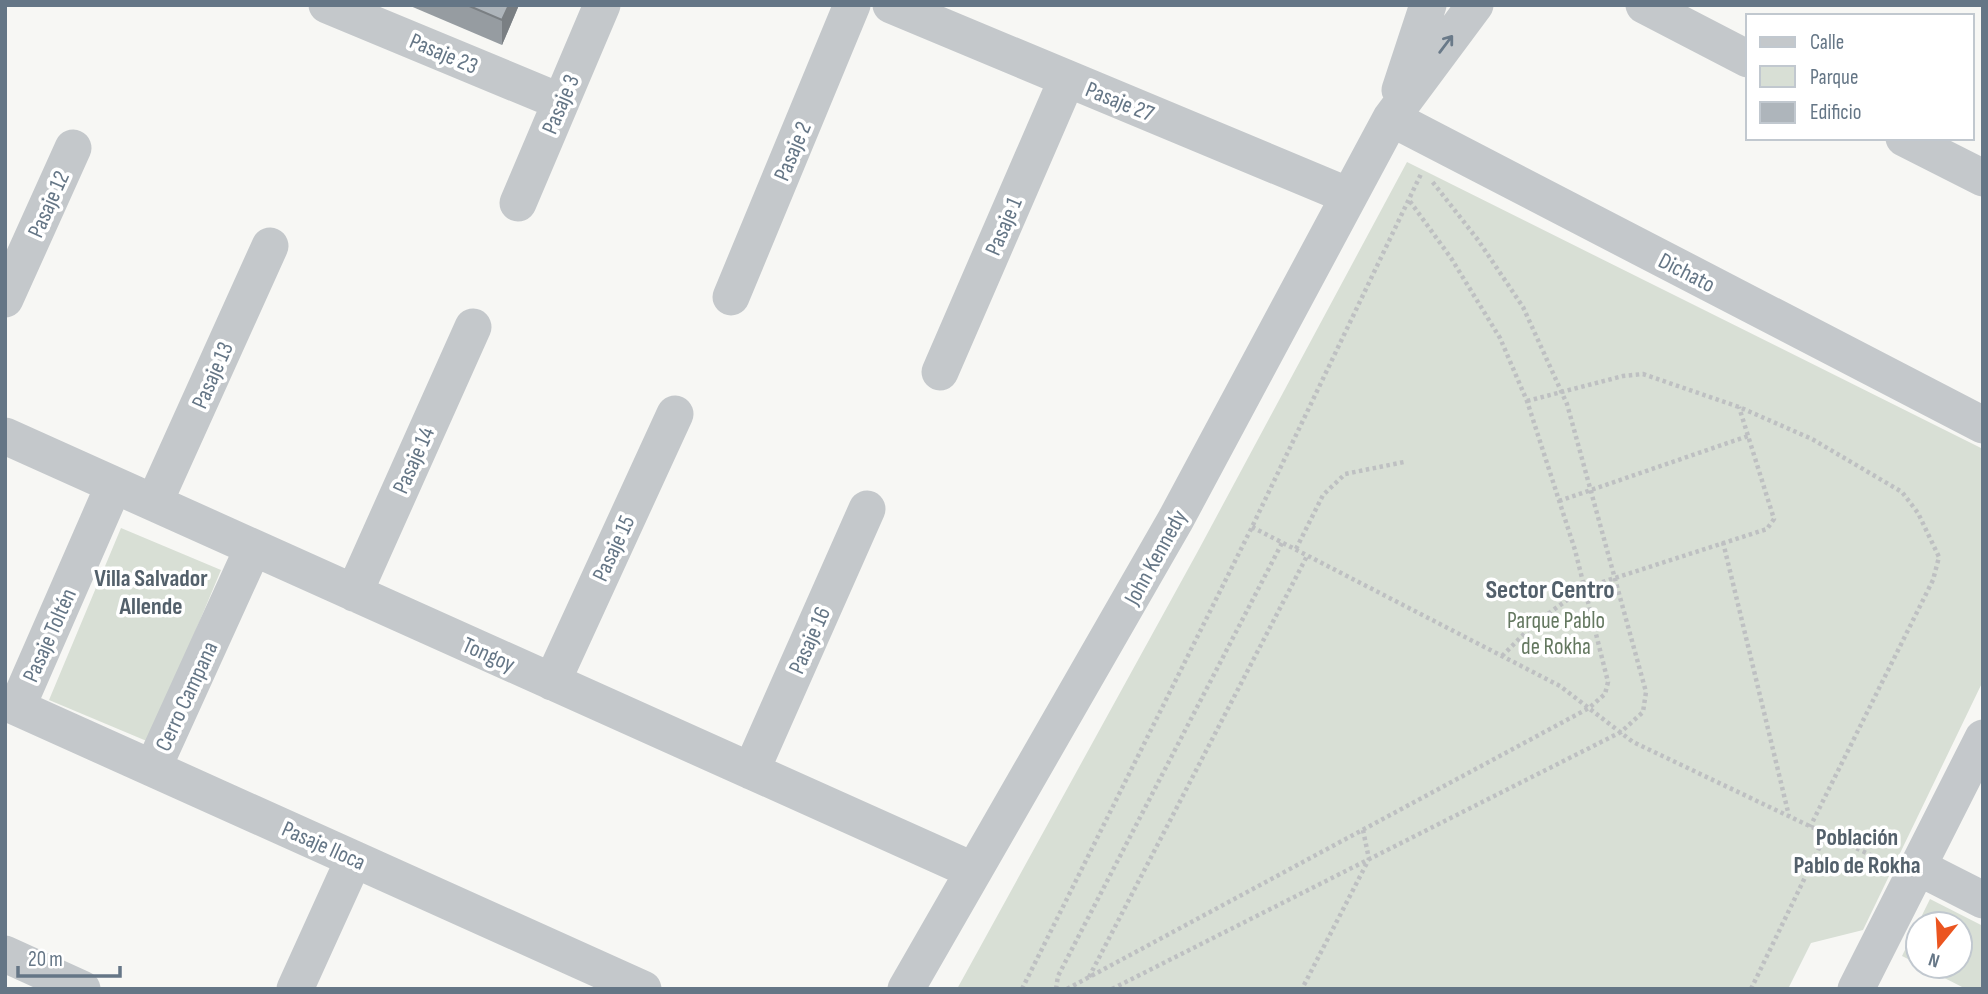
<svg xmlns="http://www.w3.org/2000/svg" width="1988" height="994" font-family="'Sofia Sans Condensed',sans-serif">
<rect width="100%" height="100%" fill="#f7f7f4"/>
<path fill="#d8dfd5" d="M1407,162L1983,449V681L1863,930L1811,943L1788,989H957L1198,551Z
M121,528L221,570L149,742L49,700Z
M1930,899L1983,926V989H1966L1921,966H1960V924H1918V964L1902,956Z"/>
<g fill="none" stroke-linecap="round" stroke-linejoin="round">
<path stroke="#bec0c2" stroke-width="4.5" stroke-dasharray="3.5 3.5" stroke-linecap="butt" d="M1527,401L1623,376L1643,374L1739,407L1812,439L1902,492L1918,513L1939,557L1933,580L1810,827
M1559,501L1748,436
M1252,527L1560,686L1633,742L1881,860
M1723,542L1789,816
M1296,549L1323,495L1345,474L1404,462
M1502,656L1535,623L1584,588L1767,529L1774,519L1739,407
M1089,977L1307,556
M1304,985L1369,859L1363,830
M1022,989L1252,527L1421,174
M1056,989L1058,976L1282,543
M1067,989L1589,708L1605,694L1608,682L1575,550L1527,401L1500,338L1451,258L1409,200
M1112,989L1621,732L1643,712L1646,692L1567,404L1523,307L1478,240L1431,180
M1751,989L1826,834"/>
<path stroke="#c4c8cb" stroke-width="37" d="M327,5L561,102
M891,5L1349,196
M1644,5L1748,59
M1400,90L1428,5
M1391,118L1983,425
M1904,138L1983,178
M518,203L602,5
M731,297L852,5
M5,299L73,148
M940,372L1067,79
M5,436L974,871
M154,503L270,246
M354,593L473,327
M552,682L675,414
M5,702L643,989
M17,707L114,485
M153,768L253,548
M751,771L867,509
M1918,867L1983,900
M5,954L82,989
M295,989L354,859
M906,989L1176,519L1391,118L1475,5
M1856,989L1983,738"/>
</g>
<path fill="#969ca1" d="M408,5H519L502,45Z"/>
<path fill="#7a7f83" d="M509,5H519L502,45V20Z"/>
<path fill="#aeb5bb" stroke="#7a7f83" stroke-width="2" d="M467,5H509L502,20Z"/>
<defs><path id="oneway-shaft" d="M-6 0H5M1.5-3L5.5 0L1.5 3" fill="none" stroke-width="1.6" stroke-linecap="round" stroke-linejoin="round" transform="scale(1.75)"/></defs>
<use stroke="#6a7a89" href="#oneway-shaft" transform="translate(1446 44) rotate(-53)"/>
<g text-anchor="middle" stroke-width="7" stroke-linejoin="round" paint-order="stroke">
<g font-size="23" fill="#657686" stroke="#fff">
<text transform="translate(444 53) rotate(23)" y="8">Pasaje 23</text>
<text transform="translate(1120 101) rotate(22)" y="8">Pasaje 27</text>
<text transform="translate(560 104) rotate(-67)" y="8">Pasaje 3</text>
<text transform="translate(792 151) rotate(-67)" y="8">Pasaje 2</text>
<text transform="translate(48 204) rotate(-66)" y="8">Pasaje 12</text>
<text transform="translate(1003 226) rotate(-67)" y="8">Pasaje 1</text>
<text transform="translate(1687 272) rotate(27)" y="8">Dichato</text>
<text transform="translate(212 375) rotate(-66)" y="8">Pasaje 13</text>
<text transform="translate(413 460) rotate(-66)" y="8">Pasaje 14</text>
<text transform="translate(613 548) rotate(-65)" y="8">Pasaje 15</text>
<text transform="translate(1155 557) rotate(-61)" y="8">John Kennedy</text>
<text transform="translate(49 635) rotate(-66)" y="8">Pasaje Toltén</text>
<text transform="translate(809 640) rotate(-66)" y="8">Pasaje 16</text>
<text transform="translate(489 654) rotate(24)" y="8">Tongoy</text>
<text transform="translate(186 696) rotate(-65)" y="8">Cerro Campana</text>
<text transform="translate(324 845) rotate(24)" y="8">Pasaje Iloca</text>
</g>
<g font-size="23" fill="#647860" stroke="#fff">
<text x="1556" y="628">Parque Pablo<tspan x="1556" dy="26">de Rokha</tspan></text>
</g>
<g font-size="24" font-weight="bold" fill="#53606b" stroke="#fff">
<text x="151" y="586">Villa Salvador<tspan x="151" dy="28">Allende</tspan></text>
<text x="1857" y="845">Población<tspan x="1857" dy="28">Pablo de Rokha</tspan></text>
</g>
<g font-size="26" font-weight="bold" fill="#53606b" stroke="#fff">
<text x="1550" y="598">Sector Centro</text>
</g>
</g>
<rect width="1988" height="994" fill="none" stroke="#657686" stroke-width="14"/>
<rect x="1746" y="14" width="228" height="126" fill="#ffffff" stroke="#c1c8cf" stroke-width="2"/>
<rect x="1760" y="37" width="35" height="10" fill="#c4c8cb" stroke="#c1c8cf" stroke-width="2"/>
<text x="1810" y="49" font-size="21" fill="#657686">Calle</text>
<rect x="1760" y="66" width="35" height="21" fill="#d8dfd5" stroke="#c1c8cf" stroke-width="2"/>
<text x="1810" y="84" font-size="21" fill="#657686">Parque</text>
<rect x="1760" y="102" width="35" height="21" fill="#aeb5bb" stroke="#c1c8cf" stroke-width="2"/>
<text x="1810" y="119" font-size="21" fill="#657686">Edificio</text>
<g transform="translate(1939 945) rotate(198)"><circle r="33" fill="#ffffff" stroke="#c1c8cf" stroke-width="2"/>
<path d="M0-5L12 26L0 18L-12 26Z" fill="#eb5520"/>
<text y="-10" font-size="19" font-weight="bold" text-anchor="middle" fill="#657686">N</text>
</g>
<path d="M18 966v10h102v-10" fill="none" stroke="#657686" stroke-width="3.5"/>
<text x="28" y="966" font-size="21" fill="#657686" stroke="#ffffff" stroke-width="5" paint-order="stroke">20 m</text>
</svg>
